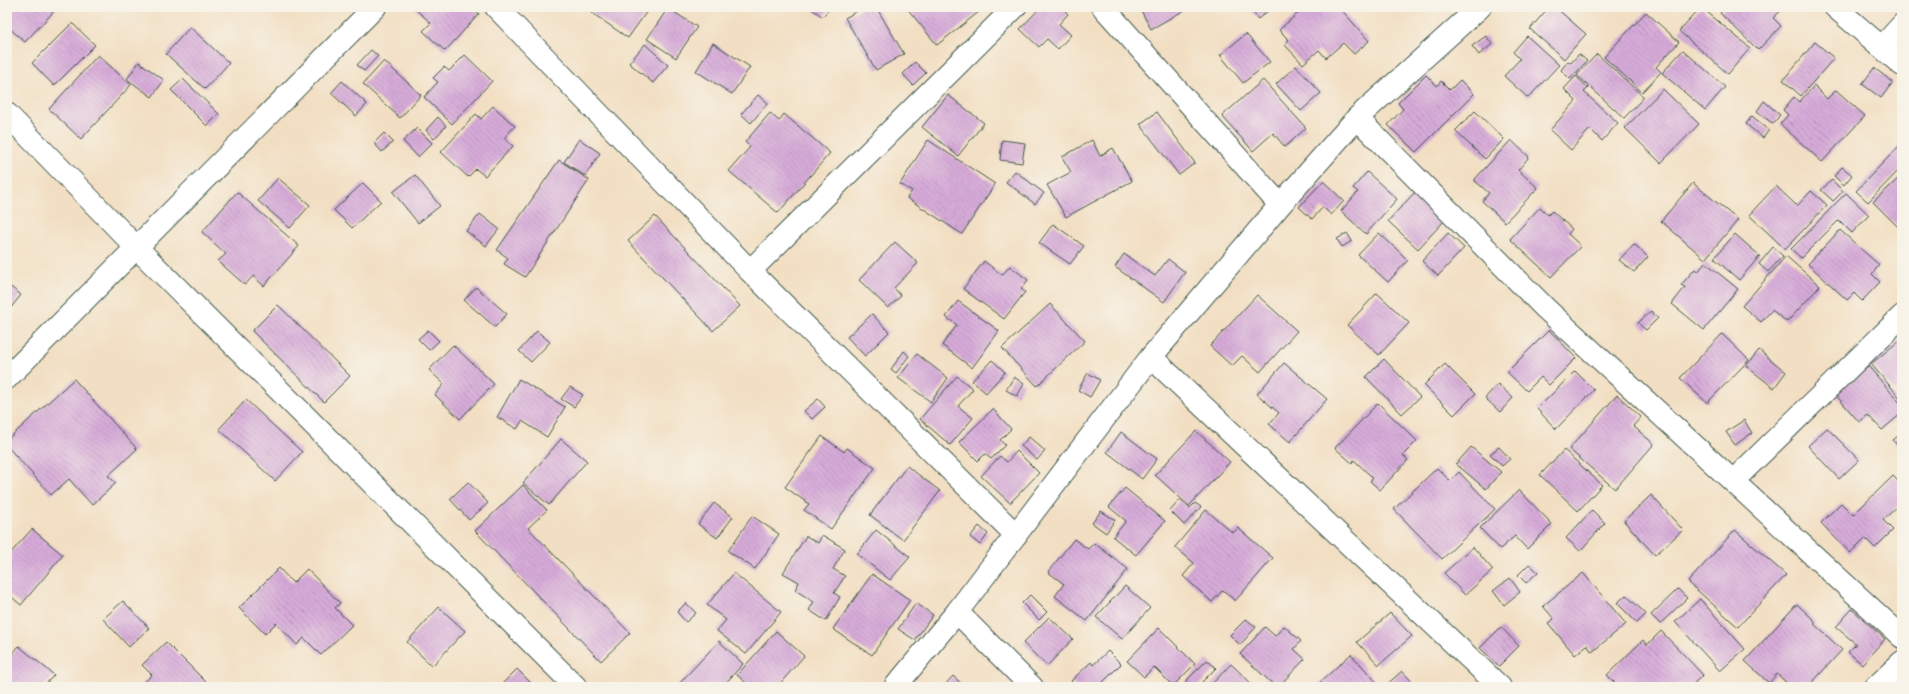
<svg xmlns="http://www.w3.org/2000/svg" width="1909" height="694" font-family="Caveat,sans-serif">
<defs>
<pattern id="building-back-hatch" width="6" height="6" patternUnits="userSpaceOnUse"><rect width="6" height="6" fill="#d7abd9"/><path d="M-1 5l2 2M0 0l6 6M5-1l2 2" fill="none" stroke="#ae8cb1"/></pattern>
</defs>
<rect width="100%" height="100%" fill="#f7f3e8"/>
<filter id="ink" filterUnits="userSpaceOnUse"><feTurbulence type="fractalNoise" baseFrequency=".025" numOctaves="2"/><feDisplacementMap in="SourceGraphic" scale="8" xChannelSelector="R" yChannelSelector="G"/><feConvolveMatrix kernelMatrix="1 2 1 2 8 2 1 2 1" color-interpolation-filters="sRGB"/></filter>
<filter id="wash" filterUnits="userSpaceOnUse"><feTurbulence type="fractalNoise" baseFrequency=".012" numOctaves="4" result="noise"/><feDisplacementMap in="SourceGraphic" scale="16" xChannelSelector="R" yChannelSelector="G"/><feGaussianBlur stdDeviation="0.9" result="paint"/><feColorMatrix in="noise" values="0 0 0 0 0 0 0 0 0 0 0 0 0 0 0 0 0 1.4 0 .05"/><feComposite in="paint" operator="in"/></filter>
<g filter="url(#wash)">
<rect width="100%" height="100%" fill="#f2dfc3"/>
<g id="blocks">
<path fill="url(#building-back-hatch)" d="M9,7H58L25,42L7,26V9Z
M413,7H472L479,14L445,51L423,31L431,23Z
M596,7H650L628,38L592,13Z
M809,7H830L823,17Z
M864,7H876L904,54L876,70L845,18Z
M906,7H985L937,45Z
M1041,7H1061L1068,14L1059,24L1071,35L1058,49L1047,39L1039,47L1020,29Z
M1139,7H1190L1151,29Z
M1249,7H1273L1258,19Z
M1305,7L1307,9L1309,7H1339L1369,41L1354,54L1343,43L1326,58L1319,50L1303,64L1284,44L1289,40L1279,30Z
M1549,7H1555L1586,34L1564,59L1530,29Z
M1701,7L1750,48L1728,74L1679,31Z
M1726,7H1785L1773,18L1781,26L1758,50L1720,13Z
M668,8L697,27L676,58L647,39Z
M1646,12L1679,42L1656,67L1661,72L1642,92L1604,57Z
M72,23L95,45L54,86L32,63Z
M190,27L229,63L205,89L166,54Z
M1246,34L1270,62L1243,83L1220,55Z
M1486,36L1492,44L1479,55L1472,46Z
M1527,36L1559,65L1528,98L1504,76L1520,59L1513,52Z
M1815,42L1834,58L1801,96L1783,80Z
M713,43L750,67L732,94L696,71Z
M645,44L668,65L653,83L629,63Z
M371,50L378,56L364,71L357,65Z
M1683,50L1725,87L1705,110L1662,73Z
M1579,54L1587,61L1570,79L1561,70L1568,61L1571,63Z
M1597,54L1644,97L1624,118L1577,75Z
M98,55L131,85L81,139L49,109Z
M465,55L492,81L452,124L424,97L438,82L433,78L444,67L449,71Z
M384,61L421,95L400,118L363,84Z
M139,62L164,80L152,97L127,79Z
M915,62L926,73L913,85L903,74Z
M1296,66L1321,93L1301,111L1276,84Z
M1874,68L1893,82L1881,98L1862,84Z
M1426,75L1437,86L1441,81L1450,90L1460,80L1474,94L1416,152L1388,125L1403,109L1398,103Z
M1576,76L1588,88L1584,92L1618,123L1602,141L1590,129L1571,150L1550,130L1576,101L1564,89Z
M183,79L219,114L207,126L171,90Z
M1263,80L1306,128L1285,147L1273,133L1253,151L1222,116Z
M342,81L367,104L356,116L331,93Z
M1814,86L1827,99L1836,90L1865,116L1822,162L1780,124L1788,115L1783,110L1794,97L1799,102Z
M1663,89L1699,124L1661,163L1625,128Z
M758,95L768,103L751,123L741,114Z
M948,95L984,123L958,156L922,127Z
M1764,101L1780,115L1773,124L1757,111Z
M493,106L515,126L504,138L513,146L485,176L476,169L468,177L441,152L476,114L481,119Z
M1475,111L1504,139L1485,159L1455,131Z
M1157,112L1195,163L1179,175L1140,124Z
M770,113L779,121L784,114L830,153L778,213L729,171L750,147L745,142Z
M1752,116L1769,130L1763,138L1746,124Z
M438,117L446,126L434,139L426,130Z
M417,128L432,143L418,157L403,141Z
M384,133L393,142L382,152L374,143Z
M579,139L600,153L585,176L564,162Z
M928,140L995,184L962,234L907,198L912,191L900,184Z
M1002,140L1025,143L1022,163L1000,160Z
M1092,140L1100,156L1113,148L1132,181L1066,217L1047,185L1071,172L1062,157Z
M1511,140L1529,157L1518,170L1538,188L1505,222L1482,201L1489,193L1474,180Z
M1902,143V167L1868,202L1856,191Z
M559,160L589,180L525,277L504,264L508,258L497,250Z
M1842,167L1852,175L1844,185L1834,176Z
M1015,171L1044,193L1035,204L1006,182Z
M1367,172L1397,199L1366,234L1341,211L1358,192L1353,188Z
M415,175L440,206L418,223L393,192Z
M1902,175V231L1873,202Z
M278,178L310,205L290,228L258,201Z
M1832,180L1843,191L1833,201L1821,190Z
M1323,181L1344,201L1331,215L1323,207L1312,219L1299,207Z
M363,183L381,201L352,228L334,210Z
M1693,183L1738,220L1705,259L1661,221Z
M1776,186L1797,206L1811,191L1827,205L1785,249L1749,215Z
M237,192L299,246L264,286L253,276L245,285L218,261L226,254L202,232Z
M1415,192L1445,220L1418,249L1388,221Z
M1846,193L1869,215L1852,233L1839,220L1801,258L1791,249Z
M1540,207L1548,215L1552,211L1572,229L1568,234L1581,246L1551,277L1510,239Z
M480,214L499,229L486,246L466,231Z
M655,216L740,306L713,331L628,241Z
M1053,224L1084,246L1070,264L1039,243Z
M1840,230L1879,265L1872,274L1880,282L1862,301L1854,293L1847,300L1808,264Z
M1347,233L1352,241L1342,247L1337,239Z
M1379,233L1408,260L1388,282L1358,255Z
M1448,233L1464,248L1438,276L1422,261Z
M1735,234L1760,256L1739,280L1714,258Z
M895,242L918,263L894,288L901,296L888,308L859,280Z
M1634,244L1648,257L1634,272L1619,260Z
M1773,247L1783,256L1768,272L1759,264Z
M1124,254L1155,276L1168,259L1185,272L1164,302L1115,267Z
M1786,256L1820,286L1787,322L1772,310L1761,322L1742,306Z
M984,261L1002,275L1010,266L1028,280L1021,289L1025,292L1004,319L963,289Z
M1705,262L1738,289L1704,330L1672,304L1685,287L1681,285L1695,269L1698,272Z
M1902,265V278L1896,272Z
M7,284L21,295L9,310L7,308Z
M476,287L507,314L495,327L464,300Z
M1377,293L1409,323L1379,355L1347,325Z
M1257,295L1297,331L1260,372L1242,356L1232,366L1210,346Z
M958,301L999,331L972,368L942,345L957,325L946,317Z
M1050,304L1085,341L1037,386L1002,348Z
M278,305L350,376L324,402L252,331Z
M1651,311L1658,318L1646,330L1638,323Z
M872,314L889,332L865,356L847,337Z
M428,330L439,341L429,350L418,339Z
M1549,330L1576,358L1549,385L1541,377L1527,391L1507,372Z
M537,331L550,342L531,362L519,351Z
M1722,334L1749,360L1707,403L1680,378Z
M1900,340L1902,343V400L1871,364Z
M453,345L494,384L460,419L435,395L444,384L429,370Z
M1759,350L1786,372L1774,388L1746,366Z
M904,351L909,356L896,373L891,369Z
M917,354L948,378L931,402L898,378Z
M1384,359L1420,397L1402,414L1366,377Z
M992,360L1005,372L986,393L972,381Z
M1284,363L1327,399L1290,442L1269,424L1279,413L1257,394Z
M1445,364L1475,394L1454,415L1424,385Z
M1868,366L1902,405V413L1882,430L1868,415L1859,422L1835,394Z
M1575,371L1594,390L1556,429L1537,409Z
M1088,373L1100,380L1090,397L1078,390Z
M957,376L973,389L958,406L973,418L950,445L920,419Z
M1014,377L1024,384L1017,396L1006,390Z
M74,379L137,449L108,476L116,483L92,505L69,479L51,495L7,446V440Z
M519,379L565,407L547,437L522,421L517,429L497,417Z
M1498,384L1513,398L1500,412L1485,398Z
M570,387L583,395L574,407L561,399Z
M1617,395L1641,417L1633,426L1654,444L1615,489L1569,449Z
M818,399L825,407L812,419L804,411Z
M246,400L302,452L275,481L219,429Z
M1378,403L1417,441L1403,455L1408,460L1380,490L1370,481L1373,478L1354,460L1352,463L1335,448Z
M993,409L1011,429L1000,440L1005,445L991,459L985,454L978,461L959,442Z
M1744,420L1752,433L1735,445L1726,432Z
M1827,428L1859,460L1839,479L1808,446Z
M1196,431L1230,462L1189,506L1155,475Z
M1121,432L1157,459L1142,479L1107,452Z
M1902,433V451L1893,440Z
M822,436L844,452L847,448L875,468L831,529L804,510L809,504L785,487Z
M1029,437L1045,451L1037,460L1021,446Z
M561,439L587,461L549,505L523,483Z
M1471,447L1501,472L1486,489L1456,464Z
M1499,447L1510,459L1502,466L1490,454Z
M1564,450L1602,485L1578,511L1540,475Z
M1017,451L1039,473L1010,503L981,476L1000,456L1007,462Z
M907,466L940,491L903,540L870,515Z
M1437,468L1450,481L1459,472L1495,509L1442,559L1394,509Z
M1893,476L1902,485V502L1883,520L1893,530L1875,548L1865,538L1850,553L1821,523L1841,503L1853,515Z
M468,482L488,503L469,520L450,499Z
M523,485L547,510L528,528L630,633L601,661L475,531Z
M1125,488L1165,521L1136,555L1113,537L1126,521L1109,507Z
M1519,490L1552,524L1527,549L1515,536L1500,549L1480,528Z
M1651,495L1683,530L1655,555L1624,521Z
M1180,500L1190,508L1195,503L1201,507L1184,525L1170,511Z
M714,503L733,517L717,538L698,524Z
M1206,510L1233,533L1238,528L1273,558L1235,601L1223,590L1212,602L1183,576L1194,563L1175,547Z
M1592,510L1605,523L1580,551L1566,538Z
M1101,511L1115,520L1106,533L1092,523Z
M752,516L779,534L755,569L728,551Z
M979,526L988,534L980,545L970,537Z
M32,529L63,555L21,605L7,593V557Z
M876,530L910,557L890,580L857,554Z
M1735,530L1786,575L1738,627L1688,582Z
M822,535L845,549L833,569L845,576L834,593L840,597L826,621L809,610L814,602L795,590L799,582L783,573L806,536L818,543Z
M1074,539L1088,549L1094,543L1128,569L1087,621L1055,596L1064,584L1048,572Z
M1473,547L1493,570L1465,595L1444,573Z
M1529,564L1538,572L1526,583L1518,575Z
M279,568L293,583L307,569L340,603L335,608L352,625L321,655L304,638L297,645L276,623L265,634L239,608Z
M734,573L781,612L746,654L717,631L726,620L707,605Z
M1583,573L1626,624L1592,652L1587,645L1575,655L1548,623L1554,619L1543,606Z
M872,574L910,600L872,655L833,629Z
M1510,578L1520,592L1504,605L1493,591Z
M1125,586L1150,608L1122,639L1096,617Z
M1678,589L1687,598L1660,624L1651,615Z
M1030,595L1047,612L1039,620L1022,603Z
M1626,595L1646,614L1637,623L1617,603Z
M1700,599L1745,649L1720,671L1675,622Z
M123,601L149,628L129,647L103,619Z
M686,603L696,613L686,622L677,612Z
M916,603L933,615L915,640L898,629Z
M1797,604L1816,622L1814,624L1842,650L1808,687H1791L1777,674L1769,683L1745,661Z
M439,607L465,631L432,666L407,642Z
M1852,609L1885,639L1862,664L1848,652L1856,644L1836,627Z
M1390,613L1412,636L1379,665L1357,642Z
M1049,617L1073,639L1047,666L1023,643Z
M1246,619L1256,627L1240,645L1230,635Z
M1284,626L1301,641L1294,649L1305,659L1278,687H1276L1240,654L1265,627L1275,636Z
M1501,627L1519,646L1499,666L1480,648Z
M1159,628L1195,664L1173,686L1154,667L1144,677L1127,661Z
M776,631L804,656L777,687H751L737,675Z
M1661,631L1703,675L1690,687H1619L1607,675L1643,640L1647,645Z
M719,641L743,664L722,687H676Z
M166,642L211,687L140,686L152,675L142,665Z
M19,646L54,675L43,687H10L7,684V660Z
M1108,651L1121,664L1098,687H1076L1071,681L1091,662L1093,665Z
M1351,654L1381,687H1315Z
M1207,660L1216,668L1197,687H1190L1185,682Z
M1231,664L1255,687H1209Z
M517,669L535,687H499Z
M1402,671L1417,687H1384Z
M953,676L965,687H943Z"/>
</g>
</g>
<g filter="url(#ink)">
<use href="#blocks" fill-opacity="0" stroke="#3f5549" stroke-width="1"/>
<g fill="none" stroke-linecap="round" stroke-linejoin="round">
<g stroke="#3f5549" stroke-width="24">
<path id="minor" d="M496,7L750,271L1016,535
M1103,7L1280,205
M1835,7L1902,65
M1882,47L1902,25
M7,114L137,248L576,687
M1357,118L1545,308L1902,637
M750,271L1015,7
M1151,357L1500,687
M7,378L375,7
M1733,481L1902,316
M957,612L1032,687
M895,687L957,612L1151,357L1280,205L1357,118L1480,7
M1876,687L1902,662"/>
</g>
<use href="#minor" stroke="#fff" stroke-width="22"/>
</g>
</g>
<rect width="1909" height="694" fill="none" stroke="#f7f3e8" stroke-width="24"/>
</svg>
